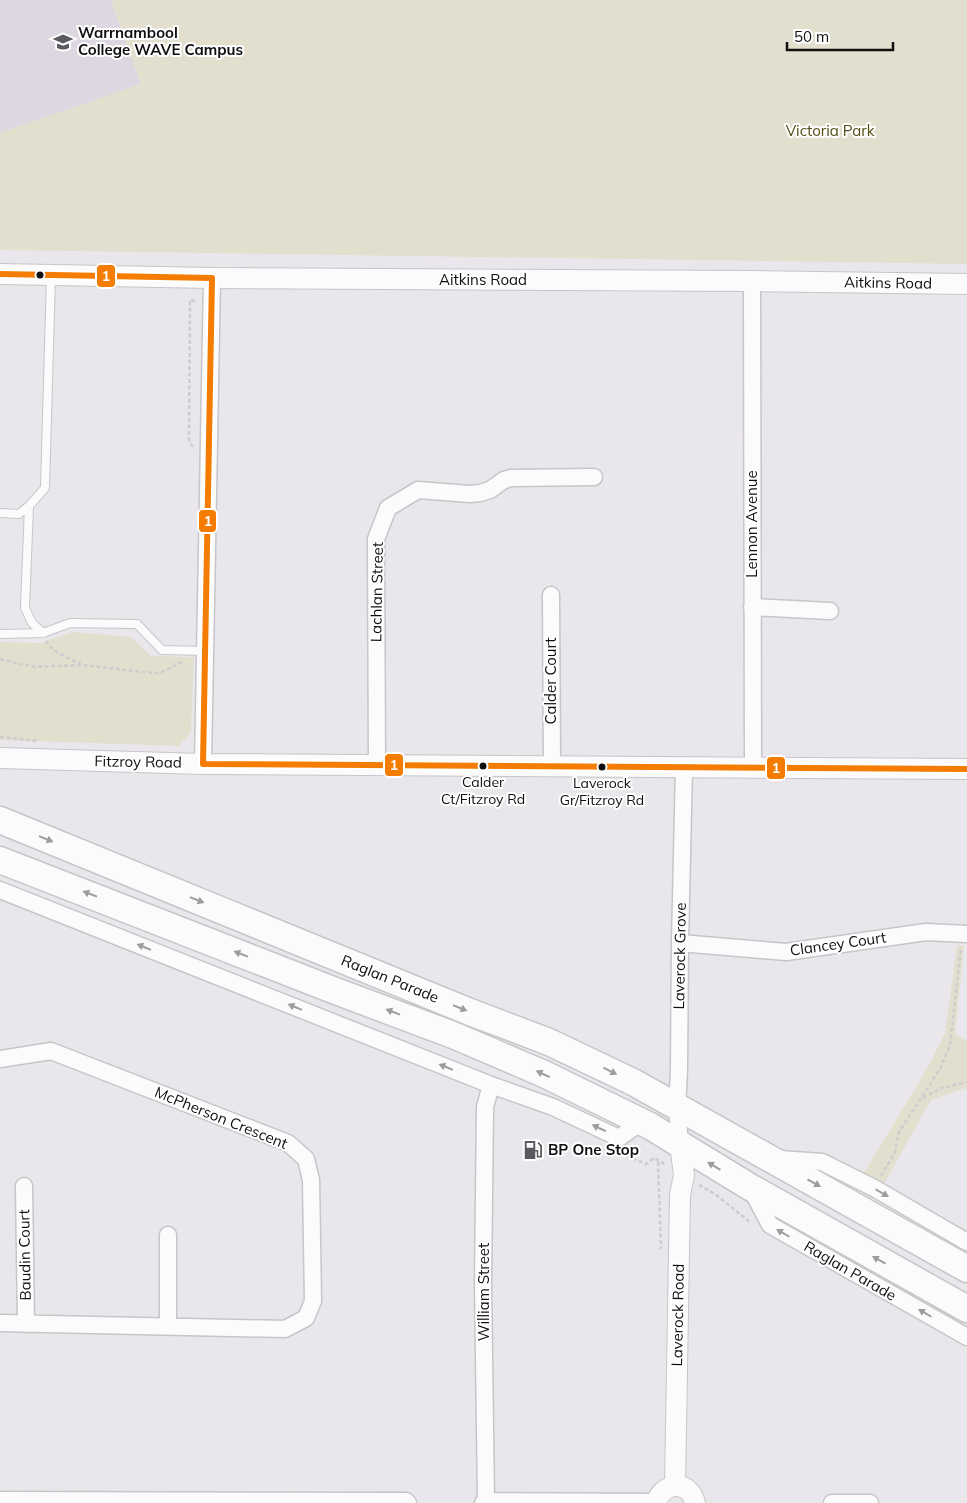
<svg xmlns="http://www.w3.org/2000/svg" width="967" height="1503" font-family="Mulish,sans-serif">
<rect width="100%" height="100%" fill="#eae7ec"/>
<path fill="#dcd7e0" d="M0,0H111L141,84L0,133Z"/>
<path fill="#e3dfcf" d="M111,0H967V264L0,250V133L141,84Z
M73,632L131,637L151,656L194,657L191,732L179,746L0,740V642L40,643Z
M957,946H964L955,1034L967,1040V1089L965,1088L931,1100L884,1184L864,1173L928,1067L945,1033Z"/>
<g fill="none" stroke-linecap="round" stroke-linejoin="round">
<g stroke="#c7c5c9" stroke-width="10">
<path id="service" d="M29,506L25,608L32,623L43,633
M0,513L19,514L29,506L45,488L51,276
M0,634L43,633L70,623L137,624L162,650L206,651"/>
</g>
<g stroke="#c7c5c9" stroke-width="19">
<path id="minor" d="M752,281L753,767
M551,595L552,766
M752,607L830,611
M203,764L212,278
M377,765L376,539L388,508L418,490L470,494L480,493L490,490L504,480L511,478L594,477
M0,890L491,1085L553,1107L619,1138L641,1122
M680,943L786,952L926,932L967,934
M0,1059L51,1051L288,1143L306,1159L311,1180L313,1301L306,1318L285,1329L0,1323
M680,1144L677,1107L679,1070L680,943L684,767
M779,1159L822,1162L874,1188L967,1242
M24,1186L26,1324
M751,1189L770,1225L967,1337
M168,1235V1326
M0,1500L406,1501L408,1503
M486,1501L483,1284L485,1107L491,1085
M483,1503L486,1501L656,1502
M832,1503H870"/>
</g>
<g stroke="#c7c5c9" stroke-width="22">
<path id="tertiary" d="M0,274L212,278L752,281L967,284
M0,758L203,764L967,769
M675,1486L680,1195L684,1175L680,1144
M656,1503C663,1481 690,1480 695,1503"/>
</g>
<g stroke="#c7c5c9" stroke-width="29">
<path id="trunk" d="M0,820L470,1012L549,1042L633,1082L967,1269
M0,860L333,990L453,1035L544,1074L650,1126L750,1187L967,1309"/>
</g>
<path stroke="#cdcdcd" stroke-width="2.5" stroke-dasharray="4 2.5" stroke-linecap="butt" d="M193,447L189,440L190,300L196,301
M46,641C52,652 70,659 81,664
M0,659L16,663L35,667L82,665L153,673H160L184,661
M0,737L38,741
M923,1098L942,1088L967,1082
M621,1153L646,1164L654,1158L666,1165
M658,1162L661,1249
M881,1176L895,1152L899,1132L940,1069L950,1045L961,948
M699,1185L715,1194L751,1223"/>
<use href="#service" stroke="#fcfbfc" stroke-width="8"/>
<use href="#minor" stroke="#fcfbfc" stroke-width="16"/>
<use href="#tertiary" stroke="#fcfbfc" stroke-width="20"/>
<use href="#trunk" stroke="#fcfbfc" stroke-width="26"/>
<g stroke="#fff" stroke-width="10">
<path id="bus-1" d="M0,274L212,278
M203,764L967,769
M203,764L212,278"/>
</g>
<use href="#bus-1" stroke="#f37c01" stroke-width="6"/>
</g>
<defs><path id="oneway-solid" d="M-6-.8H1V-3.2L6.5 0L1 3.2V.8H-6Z" transform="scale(1.25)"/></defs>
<g fill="#9e9c9e">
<use href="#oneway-solid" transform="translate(46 839) rotate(22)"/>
<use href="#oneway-solid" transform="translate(90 894) rotate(-159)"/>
<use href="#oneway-solid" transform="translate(197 900) rotate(22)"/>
<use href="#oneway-solid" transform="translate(144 947) rotate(-158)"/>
<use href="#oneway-solid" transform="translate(241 954) rotate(-159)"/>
<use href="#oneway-solid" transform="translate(295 1007) rotate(-158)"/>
<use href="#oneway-solid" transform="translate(460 1008) rotate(22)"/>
<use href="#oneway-solid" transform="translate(393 1012) rotate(-159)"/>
<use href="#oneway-solid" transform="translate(446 1067) rotate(-158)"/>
<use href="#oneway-solid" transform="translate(610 1071) rotate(26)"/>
<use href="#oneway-solid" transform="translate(543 1074) rotate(-155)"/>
<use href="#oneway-solid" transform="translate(599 1128) rotate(-155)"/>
<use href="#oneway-solid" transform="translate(714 1166) rotate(-149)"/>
<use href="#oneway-solid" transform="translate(814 1183) rotate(29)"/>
<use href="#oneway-solid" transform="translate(882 1193) rotate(30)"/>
<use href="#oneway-solid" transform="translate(783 1233) rotate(-150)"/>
<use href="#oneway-solid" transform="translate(879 1260) rotate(-151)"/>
<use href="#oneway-solid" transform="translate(925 1313) rotate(-150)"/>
</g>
<defs>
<g id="school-bare" transform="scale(1.5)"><path d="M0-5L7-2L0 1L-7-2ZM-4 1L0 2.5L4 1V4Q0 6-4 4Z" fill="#5c5a5e" stroke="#fff" stroke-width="2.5" paint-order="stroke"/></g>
<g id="fuel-bare" transform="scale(1.5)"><path d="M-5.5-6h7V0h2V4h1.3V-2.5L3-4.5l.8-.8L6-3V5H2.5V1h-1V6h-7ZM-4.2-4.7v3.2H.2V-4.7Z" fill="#5c5a5e" stroke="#fff" stroke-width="2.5" paint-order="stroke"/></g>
</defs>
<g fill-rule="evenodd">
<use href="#school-bare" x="63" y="42"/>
<use href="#fuel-bare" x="533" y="1150"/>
</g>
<g fill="#100e11" stroke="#fff" stroke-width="2">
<circle cx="40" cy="275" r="4.5"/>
<circle cx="483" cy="766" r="4.5"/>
<circle cx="602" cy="767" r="4.5"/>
</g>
<g text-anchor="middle" stroke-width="4" stroke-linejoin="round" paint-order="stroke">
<g font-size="14" fill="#100e11" stroke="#fff">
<text x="483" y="787">Calder<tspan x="483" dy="17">Ct/Fitzroy Rd</tspan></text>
<text x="602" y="788">Laverock<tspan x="602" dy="17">Gr/Fitzroy Rd</tspan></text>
</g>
<g font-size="15" font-weight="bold" fill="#100e11" stroke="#fff" text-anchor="start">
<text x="78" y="38">Warrnambool<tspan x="78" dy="17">College WAVE Campus</tspan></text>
<text x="548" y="1155">BP One Stop</text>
</g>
<g font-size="15" fill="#544b12" stroke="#fff">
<text x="830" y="136">Victoria Park</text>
</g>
<g font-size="15" fill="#100e11" stroke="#fff">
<text x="483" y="285">Aitkins Road</text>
<text transform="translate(888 283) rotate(1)" y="5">Aitkins Road</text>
<text transform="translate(752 524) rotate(-90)" y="5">Lennon Avenue</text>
<text transform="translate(377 592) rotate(-89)" y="5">Lachlan Street</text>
<text transform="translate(551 681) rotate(-90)" y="5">Calder Court</text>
<text transform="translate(138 762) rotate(1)" y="5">Fitzroy Road</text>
<text transform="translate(838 944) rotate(-8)" y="5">Clancey Court</text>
<text transform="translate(680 956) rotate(-89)" y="5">Laverock Grove</text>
<text transform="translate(390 979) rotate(22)" y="5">Raglan Parade</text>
<text transform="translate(221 1118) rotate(22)" y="5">McPherson Crescent</text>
<text transform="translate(25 1255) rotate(-91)" y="5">Baudin Court</text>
<text transform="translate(850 1271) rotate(30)" y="5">Raglan Parade</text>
<text transform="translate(484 1292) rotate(-90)" y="5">William Street</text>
<text transform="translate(678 1315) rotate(-89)" y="5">Laverock Road</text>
</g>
</g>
<g stroke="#fff" stroke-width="2">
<rect x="96" y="264" width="20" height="24" rx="5" fill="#f37c01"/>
<rect x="198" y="509" width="19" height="24" rx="5" fill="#f37c01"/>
<rect x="384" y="753" width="20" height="24" rx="5" fill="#f37c01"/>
<rect x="766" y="756" width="20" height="24" rx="5" fill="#f37c01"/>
</g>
<g font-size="14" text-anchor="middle" font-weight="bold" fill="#fff">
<text x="106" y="281">1</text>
<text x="208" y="526">1</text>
<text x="394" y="770">1</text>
<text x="776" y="773">1</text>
</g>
<path d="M787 42v8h106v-8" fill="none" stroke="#100e11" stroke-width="2.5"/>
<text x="794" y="42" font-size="15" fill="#100e11" stroke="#ffffff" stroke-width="4" paint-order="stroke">50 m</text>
</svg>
